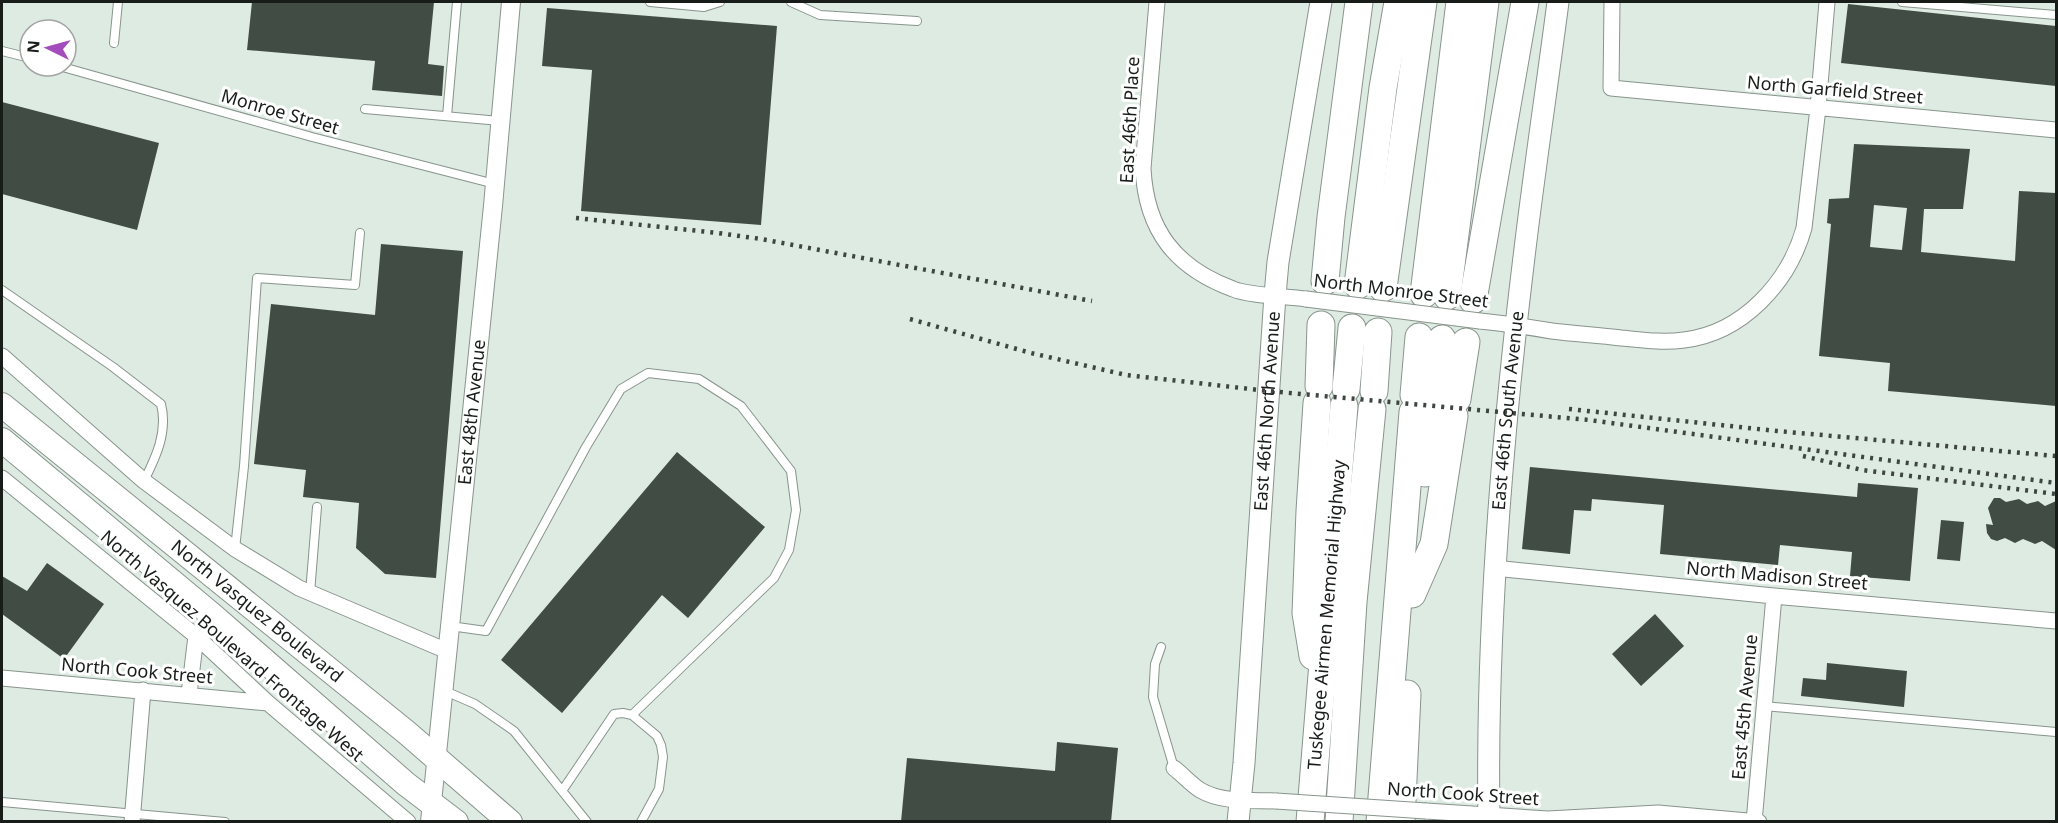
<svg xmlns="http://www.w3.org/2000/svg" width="2058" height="823" font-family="'Noto Sans',sans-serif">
<rect width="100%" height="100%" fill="#ddebe2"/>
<path fill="#414c45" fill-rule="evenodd" d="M252,2H434L428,64L444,66L442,96L372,90L375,61L247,50Z
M1848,4L2056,26V86L1841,63Z
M547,8L777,26L761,225L581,211L592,70L542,66Z
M2,102L159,143L137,230L2,194Z
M1854,144L1970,149L1963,209H1924L1921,252L2015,261L2019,191L2056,193V406L1888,391L1890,363L1819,356L1831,224L1827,223L1829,199L1849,198ZM1874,205L1907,208L1902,250L1870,247Z
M381,244L463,251L436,578L385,574L356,548L359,503L303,497L306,470L254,464L271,304L375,315Z
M677,452L765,527L688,618L662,595L562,713L501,660Z
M1530,467L1857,497L1858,483L1918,488L1910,581L1850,576L1852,552L1780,545L1778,565L1660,554L1664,505L1592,499L1591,511L1574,510L1570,554L1522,549Z
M1994,498H2000L2006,502L2019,499L2027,504L2038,501L2045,506L2056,501V550L2042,541L2035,544L2023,539L2015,543L2005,538L1997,541L1991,539L1987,533L1986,524L1993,525L1988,508Z
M1941,520L1964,522L1960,561L1937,559Z
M47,563L104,604L64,659L2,614V576L27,591Z
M1655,614L1684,646L1641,686L1612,654Z
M1827,663L1907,671L1904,707L1801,696L1803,678L1826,680Z
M1057,742L1118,748L1111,822H901L907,758L1055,771Z"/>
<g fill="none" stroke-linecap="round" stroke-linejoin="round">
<g stroke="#88948c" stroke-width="10">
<path id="service" d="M650,2L704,7L720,2
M791,2L820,15L917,21
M1902,2L2056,15
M114,43L118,2
M2,51L30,58
M59,66L312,137L495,184
M365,109L500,121
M447,116L457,2
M2,290L113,367L161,404C168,432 156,457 144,481
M235,549L244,466L257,278L355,285L360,233
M310,593L317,507
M450,626L486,631L586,447L621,389L648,373L699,379L741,406L791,471L796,510L789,550L774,578L632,715
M1161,647L1155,664L1153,697L1174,768
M445,691L475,704L514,731L587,822
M1764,706L2056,732
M562,791L614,714L623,713L632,715L657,736L661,745L663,757L659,789L641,822
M2,802L225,822"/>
</g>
<g stroke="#88948c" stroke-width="17">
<path id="minor" d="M1157,2L1143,168C1146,231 1176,268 1233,289C1250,296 1286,296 1306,299
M1612,2L1611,88L2056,130
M1480,321C1504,323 1528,327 1552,331C1575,334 1598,335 1621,338C1642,340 1663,343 1684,340C1743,333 1789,282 1804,228L1818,108L1827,2
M2,356L144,481L235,549L299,588L447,651
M2,478L196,636L268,703L408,822
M1494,568L1774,596L2056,621
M2,678L268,703
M189,694L196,636L212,615
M1174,768C1183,775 1191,784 1200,790C1222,803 1252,800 1276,801
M1426,811L1548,819L1658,813L1759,822
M132,822L143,690
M1754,822L1774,596"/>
</g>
<g stroke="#88948c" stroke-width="20">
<g id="tertiary">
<path id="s1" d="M430,822L493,206L511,2"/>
</g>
</g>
<g stroke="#88948c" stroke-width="23">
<g id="secondary">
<path id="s2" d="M1238,822L1244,763L1275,295L1278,262L1321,2"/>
<path id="s3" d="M1489,822C1486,633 1501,445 1524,257C1534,172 1547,87 1558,2"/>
</g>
</g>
<g stroke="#88948c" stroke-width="26">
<g id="trunk">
<path id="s4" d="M2,405L406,732L510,822"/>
<path d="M2,440L212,615L406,784L456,822"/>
</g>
</g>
<g stroke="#88948c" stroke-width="29">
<g id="motorway">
<path d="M1325,281L1331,217L1359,2"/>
<path d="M1358,285L1383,88L1398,2"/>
<path d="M1383,288L1423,2"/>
<path d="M1424,294L1460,2"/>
<path d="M1447,296L1485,2"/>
<path d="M1473,300L1525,2"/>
<path d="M1319,386L1321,325"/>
<path d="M1346,389L1352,328"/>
<path d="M1374,391L1378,332"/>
<path d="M1414,395L1419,337"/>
<path d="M1435,397L1442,339"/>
<path d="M1457,399L1466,342"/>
<path d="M1425,473L1433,414"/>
<path d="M1412,594L1434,544L1454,416"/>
<path d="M1313,656L1306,613L1310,511L1317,403"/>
<path id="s5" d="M1310,822L1344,406"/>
<path d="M1339,822L1353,602L1372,409"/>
<path d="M1380,822L1413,412"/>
<path d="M1401,822L1407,694"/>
</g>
</g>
<use href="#service" stroke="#fff" stroke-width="8"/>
<use href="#minor" stroke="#fff" stroke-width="15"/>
<use href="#tertiary" stroke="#fff" stroke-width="18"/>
<use href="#secondary" stroke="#fff" stroke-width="21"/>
<use href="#trunk" stroke="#fff" stroke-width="24"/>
<use href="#motorway" stroke="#fff" stroke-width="27"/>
<path stroke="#3f4642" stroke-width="4.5" stroke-dasharray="3 6" stroke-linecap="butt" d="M576,218L718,233L761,239L1092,301
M910,319L1031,353L1126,375L1268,391L1589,420L2056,483
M1569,409L1777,431L2056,456
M1803,456L1862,470L2056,494"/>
<g stroke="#88948c" stroke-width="17" stroke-linecap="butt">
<path id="minor-bridge" d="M1306,299L1480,321
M1276,801L1426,811"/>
</g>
<use href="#minor-bridge" stroke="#fff" stroke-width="15"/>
</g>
<g text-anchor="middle" stroke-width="6" stroke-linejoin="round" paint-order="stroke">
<g font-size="18" fill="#181d1a" stroke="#fff">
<text transform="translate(1835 90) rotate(5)" y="6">North Garfield Street</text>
<text transform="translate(280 112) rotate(16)" y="6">Monroe Street</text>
<text transform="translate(1130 120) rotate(-87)" y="6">East 46th Place</text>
<text transform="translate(1401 291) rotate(7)" y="6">North Monroe Street</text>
<text dy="6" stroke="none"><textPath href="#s2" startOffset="412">East 46th North Avenue</textPath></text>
<text dy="6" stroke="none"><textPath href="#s3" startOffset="412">East 46th South Avenue</textPath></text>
<text dy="6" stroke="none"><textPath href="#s1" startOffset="412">East 48th Avenue</textPath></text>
<text transform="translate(1777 576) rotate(5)" y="6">North Madison Street</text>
<text dy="6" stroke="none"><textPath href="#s4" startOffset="328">North Vasquez Boulevard</textPath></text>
<text dy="6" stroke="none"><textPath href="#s5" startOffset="208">Tuskegee Airmen Memorial Highway</textPath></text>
<text transform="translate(232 646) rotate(41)" y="6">North Vasquez Boulevard Frontage West</text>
<text transform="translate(137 671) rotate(5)" y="6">North Cook Street</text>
<text transform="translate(1745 707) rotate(-85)" y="6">East 45th Avenue</text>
<text transform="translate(1463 794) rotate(4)" y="6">North Cook Street</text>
</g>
</g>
<rect width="2058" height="823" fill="none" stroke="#181d1a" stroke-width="6"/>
<g transform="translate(48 48) rotate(275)"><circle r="28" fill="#ffffff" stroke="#a3a5a3" stroke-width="1.5"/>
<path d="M0-4.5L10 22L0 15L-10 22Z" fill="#a24dbb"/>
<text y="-9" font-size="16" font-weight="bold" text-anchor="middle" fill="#181d1a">N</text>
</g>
</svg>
